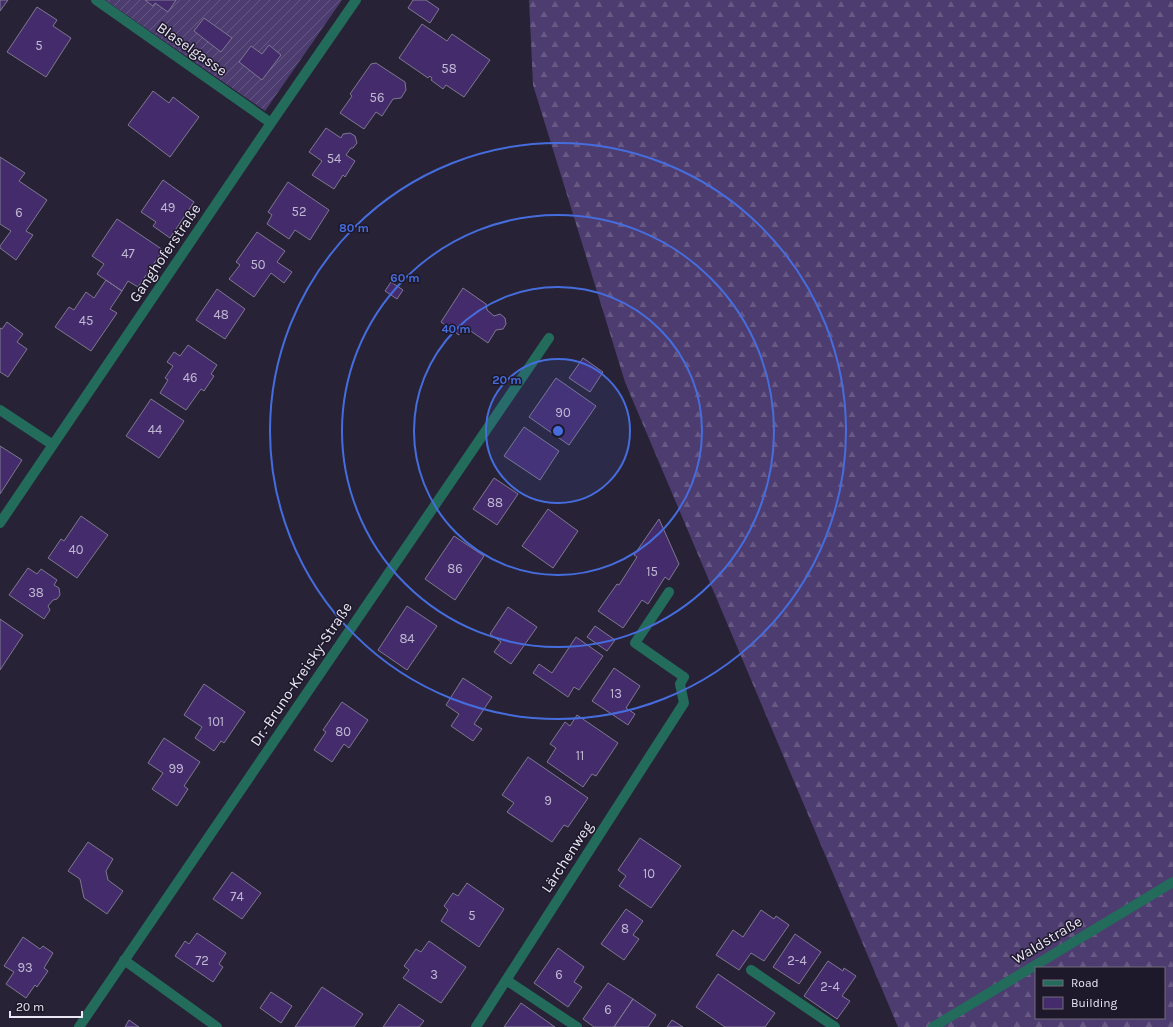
<svg xmlns="http://www.w3.org/2000/svg" width="1173" height="1027" font-family="Karla,sans-serif">
<defs>
<pattern id="forest-firs" width="22" height="20" patternUnits="userSpaceOnUse"><rect width="22" height="20" fill="#4d3c6f"/><path d="M5 1l3.5 6h-7zM16 11l3.5 6h-7z" fill="#675884"/></pattern>
<pattern id="garden-furrows" width="10" height="10" patternUnits="userSpaceOnUse"><rect width="10" height="10" fill="#4d3c6f"/><path d="M-1 1l2-2M0 10L10 0M9 11l2-2" fill="none" stroke="#675884"/></pattern>
</defs>
<rect width="100%" height="100%" fill="#272235"/>
<path fill="url(#forest-firs)" fill-rule="evenodd" d="M529,0H1173V1027H898L625,382L533,85ZM1036,968H1164V1018H1036Z"/>
<path fill="url(#garden-furrows)" d="M105,0H342L265,111Z"/>
<path fill="#442c6c" stroke="#7e788f" d="M0,0H8L0,11Z
M145,0H176L168,12L155,3L153,6Z
M413,0H426L439,9L430,23L408,8Z
M37,7L57,20L53,26L71,38L46,77L7,52Z
M204,18L232,38L221,52L194,31Z
M422,24L447,41L452,34L490,60L464,97L446,85L443,89L431,80L432,78L430,76L428,78L399,58Z
M269,45L281,55L262,80L239,62L251,46L262,54Z
M376,63L405,82L406,90L401,98L393,99L382,116L376,112L364,129L340,113L352,96L350,94L371,64Z
M153,91L169,103L173,97L199,117L170,157L128,125Z
M326,128L341,138L343,134L350,133L355,136L357,143L353,148H351L346,155L355,161L345,177L343,175L334,189L312,175L322,161L309,152Z
M0,157L25,173L19,181L47,200L26,231L33,235L16,260L0,248V246L11,231L0,224Z
M163,180L194,202L170,238L153,226L156,222L141,212Z
M288,182L329,210L310,240L295,230L289,239L267,224L272,215L268,212Z
M117,219L163,250L138,287L128,281L122,291L97,274L104,264L92,256Z
M257,232L285,251L277,262L292,272L284,283L271,273L254,297L229,279L240,265L236,262Z
M106,280L122,291L110,309L117,313L91,351L55,327L69,307L74,310L86,292L94,298Z
M391,282L403,290L397,299L385,291Z
M463,288L486,304L487,310L494,316L500,314L505,318L506,324L503,329L496,330L488,343L465,327L459,335L441,322Z
M217,289L245,309L225,339L196,320Z
M7,322L23,334L17,342L27,349L8,377L0,372V328L2,329Z
M188,345L217,365L211,374L214,376L204,391L201,389L186,410L160,393L168,380L165,378L173,366L167,362L174,352L180,356Z
M583,358L603,372L590,392L569,378Z
M556,378L596,406L569,445L529,417Z
M151,399L184,421L159,458L126,436Z
M524,427L559,451L540,480L504,456Z
M0,446L22,460L0,494Z
M494,478L518,494L497,525L473,509Z
M548,509L578,531L553,568L522,546Z
M81,516L108,535L77,578L48,558L61,539L64,541Z
M659,519L679,564L669,580L665,577L648,604L642,600L623,628L598,611L617,584L619,585L637,557L634,555Z
M454,536L484,556L455,600L425,579Z
M28,568L37,574L41,569L57,580L54,585L59,588L60,595L57,599L53,600L48,606L50,610L44,619L9,595Z
M407,606L437,626L407,670L378,650Z
M508,607L537,627L511,664L494,652L501,642L490,634Z
M0,619L23,635L0,670Z
M595,626L615,640L607,651L587,637Z
M576,637L603,656L579,690L574,687L568,697L533,673L539,664L552,673Z
M614,668L640,686L626,708L635,714L628,725L592,701Z
M463,678L492,697L474,724L482,729L473,741L451,726L459,714L446,705Z
M204,684L245,712L224,743L221,741L214,751L195,738L202,727L184,715Z
M342,702L368,720L349,748L344,744L332,762L314,750L326,732L323,730Z
M577,715L618,743L596,776L592,774L583,787L547,762L556,748L550,744L565,722L570,726Z
M164,738L200,762L184,786L188,789L177,806L152,789L163,773L148,763Z
M528,757L588,798L568,827L564,825L552,842L507,812L514,803L502,795Z
M640,838L681,866L651,908L619,886L626,876L618,870Z
M88,842L113,859L106,871L108,880L123,891L107,914L84,898L80,879L68,871Z
M232,872L261,893L242,919L213,899Z
M467,883L504,909L479,947L441,921L448,910L444,906L453,893L458,896Z
M626,909L643,921L633,935L639,939L624,960L601,944Z
M761,910L774,919L776,916L789,925L764,961L751,953L739,970L716,955L733,930L743,937Z
M197,933L226,953L219,964L223,967L213,982L175,956L185,941L189,944Z
M795,934L821,952L799,984L773,967Z
M23,937L40,949L43,946L53,953L44,968L48,971L37,987L35,985L26,998L6,984L14,972L4,966Z
M429,941L466,967L441,1003L403,978L409,970L404,966L416,949L421,952Z
M558,948L584,967L574,982L582,987L568,1007L534,983Z
M828,961L843,971L844,968L856,976L842,996L850,1001L837,1019L804,996Z
M718,974L775,1013L765,1027H725L696,1007Z
M608,983L633,999L614,1027H594L583,1019Z
M322,987L363,1014L354,1027H295Z
M271,992L292,1006L281,1023L260,1008Z
M633,999L656,1015L648,1027H614Z
M521,1003L555,1027H504Z
M399,1004L424,1021L419,1027H383Z
M129,1020L139,1027H125Z
M672,1020L683,1027H667Z"/>
<g fill="none" stroke-linecap="round" stroke-linejoin="round">
<path stroke="#236c5c" stroke-width="10" d="M96,0L271,123
M0,410L53,445
M0,523L271,123L356,0
M124,960L217,1027
M751,970L835,1027
M506,980L577,1027
M79,1027L549,338
M476,1027L684,703L680,684L684,677L635,643L669,592
M933,1027L1173,882"/>
</g>
<circle cx="558" cy="431" r="72" fill="#466dde" fill-opacity=".12"/>
<g fill="none" stroke="#466dde" stroke-width="2">
<circle cx="558" cy="431" r="72"/>
<circle cx="558" cy="431" r="144"/>
<circle cx="558" cy="431" r="216"/>
<circle cx="558" cy="431" r="288"/>
</g>
<g text-anchor="middle" stroke-width="3" stroke-linejoin="round" paint-order="stroke">
<g font-size="13" fill="#c0b8d2">
<text x="39" y="50">5</text>
<text x="449" y="73">58</text>
<text x="377" y="102">56</text>
<text x="334" y="163">54</text>
<text x="168" y="212">49</text>
<text x="299" y="216">52</text>
<text x="19" y="217">6</text>
<text x="128" y="258">47</text>
<text x="258" y="269">50</text>
<text x="221" y="319">48</text>
<text x="86" y="325">45</text>
<text x="190" y="382">46</text>
<text x="563" y="417">90</text>
<text x="155" y="434">44</text>
<text x="495" y="507">88</text>
<text x="76" y="554">40</text>
<text x="455" y="573">86</text>
<text x="652" y="576">15</text>
<text x="36" y="597">38</text>
<text x="407" y="643">84</text>
<text x="616" y="698">13</text>
<text x="216" y="726">101</text>
<text x="343" y="736">80</text>
<text x="580" y="760">11</text>
<text x="176" y="773">99</text>
<text x="548" y="805">9</text>
<text x="649" y="878">10</text>
<text x="237" y="901">74</text>
<text x="472" y="920">5</text>
<text x="625" y="933">8</text>
<text x="202" y="965">72</text>
<text x="797" y="965">2-4</text>
<text x="25" y="972">93</text>
<text x="434" y="979">3</text>
<text x="559" y="979">6</text>
<text x="830" y="991">2-4</text>
<text x="608" y="1014">6</text>
</g>
<g font-size="15" fill="#eae7f4" stroke="#1e182b">
<text transform="translate(192 49) rotate(35)" y="5">Blaselgasse</text>
<text transform="translate(165 253) rotate(-56)" y="5">Ganghoferstraße</text>
<text transform="translate(301 674) rotate(-56)" y="5">Dr.-Bruno-Kreisky-Straße</text>
<text transform="translate(567 857) rotate(-57)" y="5">Lärchenweg</text>
<text transform="translate(1047 940) rotate(-31)" y="5">Waldstraße</text>
</g>
</g>
<circle cx="558" cy="431" r="6" fill="#466dde" stroke="#1e182b" stroke-width="2"/>
<g font-size="12" text-anchor="middle" font-weight="bold" fill="#466dde" stroke="#1e182b" stroke-width="3" stroke-linejoin="round" paint-order="stroke">
<text x="354" y="232">80 m</text>
<text x="405" y="282">60 m</text>
<text x="456" y="333">40 m</text>
<text x="507" y="384">20 m</text>
</g>
<rect x="1035" y="967" width="130" height="52" fill="#1e182b" stroke="#706b7b"/>
<rect x="1043" y="980" width="20" height="6" fill="#236c5c" stroke="#706b7b"/>
<text x="1071" y="987" font-size="12" fill="#eae7f4">Road</text>
<rect x="1043" y="997" width="20" height="12" fill="#442c6c" stroke="#706b7b"/>
<text x="1071" y="1007" font-size="12" fill="#eae7f4">Building</text>
<path d="M10 1011v6h72v-6" fill="none" stroke="#eae7f4" stroke-width="2"/>
<text x="16" y="1011" font-size="12" fill="#eae7f4" stroke="#1e182b" stroke-width="3" paint-order="stroke">20 m</text>
</svg>
